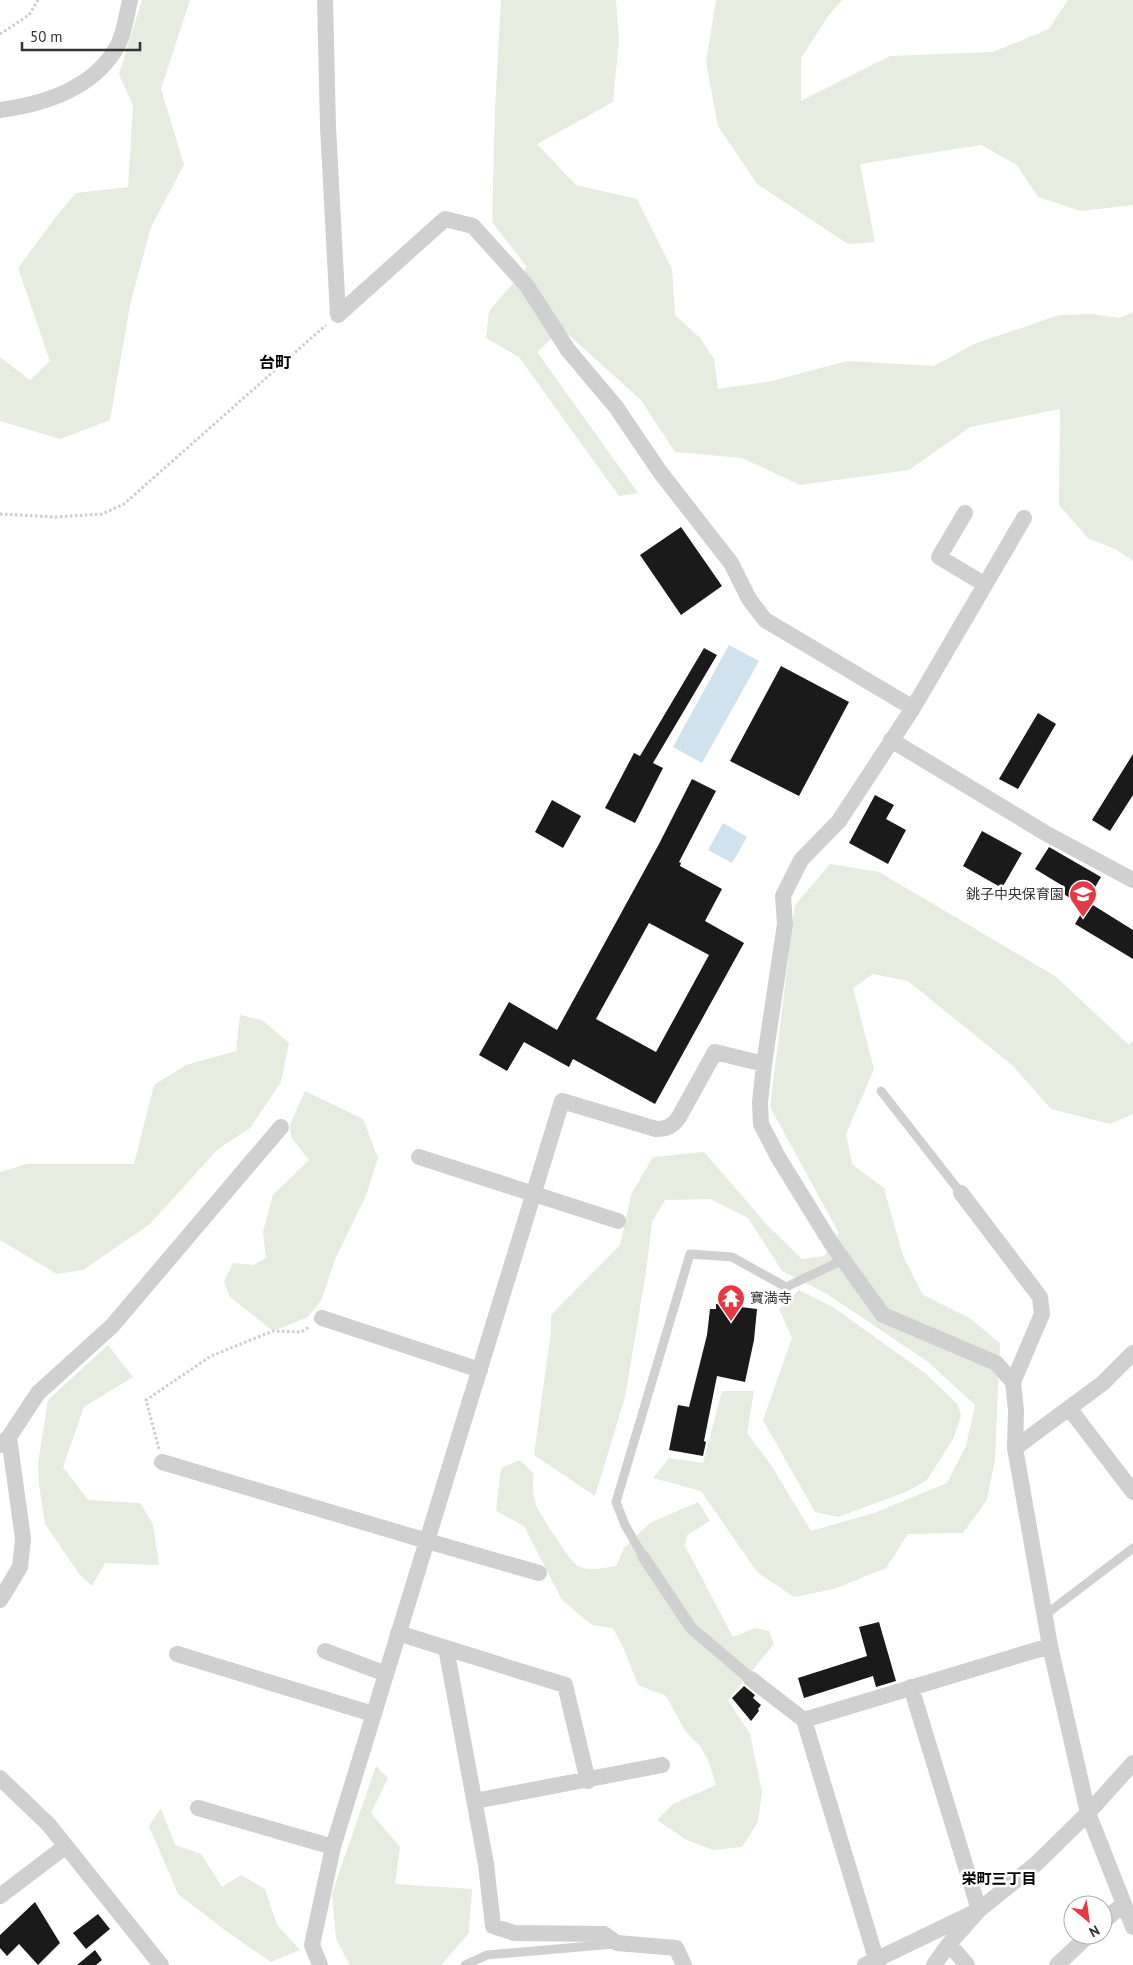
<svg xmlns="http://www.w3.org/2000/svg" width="1133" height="1965" font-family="'PT Sans','Noto Sans JP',sans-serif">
<rect width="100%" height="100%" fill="#fff"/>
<path fill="#e6ecdf" d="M142,0H190L161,89L184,165L151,227L130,305L110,420L60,439L0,421V357L30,380L50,361L18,268L56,217L76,193L128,187L133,106L119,74Z
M501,0H616L619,40L613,102L537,144L576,185L637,199L672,269L675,315L700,338L714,359L718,389L772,381L847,361L934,366L974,344L1059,315L1093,314L1119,318L1133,312V561L1117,550L1088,538L1059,505L1060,409L970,427L909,470L800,485L742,458L675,452L641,400L562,329L537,352L638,493L619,496L519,357L486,338L489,311L527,267L492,222L495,109Z
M716,0H842L829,15L801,58V101L890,56L993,52L1049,29L1068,0H1133V205L1081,211L1038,197L1017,165L981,145L860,164L875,242L848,244L757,184L718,126L706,62Z
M830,864L879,872L1055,976L1129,1045L1133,1040V1114L1110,1124L1051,1109L1012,1065L908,981L873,974L853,988L874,1069L846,1134L852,1164L884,1188L903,1256L923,1295L971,1319L1000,1343L995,1459L987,1500L963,1533L908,1534L886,1568L834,1589L794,1597L757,1572L701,1491L653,1478L669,1458L703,1463L722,1391H754L747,1433L771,1465L811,1531L874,1513L947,1483L966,1446L975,1405L928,1362L827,1294L782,1271L748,1218L710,1199L665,1200L652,1222L646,1272L625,1397L595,1496L534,1455L551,1331V1315L620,1245L631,1195L653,1157L704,1152L767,1225L802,1259L824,1256L839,1233L770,1107L795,905Z
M240,1015L262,1020L289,1043L281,1082L250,1128L218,1149L150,1224L83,1270L57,1274L0,1240V1172L27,1164H134L154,1085L186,1065L236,1051Z
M305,1091L363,1119L378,1158L366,1196L335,1259L322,1299L308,1317L273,1331L230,1297L224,1282L233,1263L253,1265L266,1258L263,1232L273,1195L309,1160L291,1137L290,1125Z
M799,1290L833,1307L925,1373L958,1405L961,1416L953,1439L927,1480L906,1492L838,1517L815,1512L763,1420L792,1338L779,1309Z
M108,1345L133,1377L84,1407L63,1467L88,1500L140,1503L153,1524L159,1565L105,1563L92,1586L80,1575L45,1524L39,1484L38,1463L48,1400Z
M520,1460L534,1474C532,1483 533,1495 536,1505C539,1513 571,1563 578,1566C590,1572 603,1568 616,1566L624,1548L650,1523L698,1502L710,1521L687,1535L685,1546L733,1637L756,1628L769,1631L774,1644L728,1700L750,1734L762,1792L758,1822L742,1847L713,1850L685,1839L657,1820L673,1804L716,1785L708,1760L700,1746L686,1732L666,1696L638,1685L624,1649L613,1628L592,1625L562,1600L524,1526L496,1511L501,1468Z
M376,1766L388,1778L371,1813L400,1847L395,1884L472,1889L469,1933L441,1965H350L336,1939L332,1893Z
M161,1808L175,1845L201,1854L222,1887L241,1875L265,1889L277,1925L300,1950L271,1962L226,1931L178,1894L149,1826Z"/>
<path fill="#cfe2ee" d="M729,645L759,661L702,763L673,747Z
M723,823L747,837L732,863L708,850Z"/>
<path fill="#1a1a1a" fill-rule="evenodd" d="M681,527L722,586L681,615L640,555Z
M704,648L717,655L653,763L663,768L635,823L605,808L634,753L640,756Z
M781,666L849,702L799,796L730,761Z
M1038,713L1056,724L1018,789L999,779Z
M1133,754V795L1110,831L1092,820Z
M692,779L716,791L679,862L681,863L680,866L722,889L705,921L744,943L655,1104L573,1059L569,1067L524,1042L507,1071L479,1055L509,1002L557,1030L659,844ZM649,923L709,955L656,1052L596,1019Z
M875,795L894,805L886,819L906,830L888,864L849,843Z
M552,800L581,816L563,848L535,832Z
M982,831L1022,853L1002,888L963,866Z
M1049,847L1101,877L1084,906L1060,892L1063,886L1035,869Z
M1088,902L1133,930V959L1075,924Z
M716,1304L757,1309L754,1340L745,1382L717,1376L704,1441L706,1442L703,1456L669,1450L678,1405L689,1407L707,1335L710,1309H716Z
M879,1622L896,1681L876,1687L873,1676L804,1698L798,1678L867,1656L859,1627Z
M744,1686L755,1695L753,1698L761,1705L758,1709L759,1711L751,1721L732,1698Z
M35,1902L60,1943L38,1965L19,1944L7,1956L0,1948V1935Z
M98,1914L110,1929L86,1949L73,1933Z
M95,1950L102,1960L96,1965H77Z"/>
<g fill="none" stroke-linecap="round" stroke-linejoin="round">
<path stroke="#cdcdcd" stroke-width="3" stroke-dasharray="2.5 2.5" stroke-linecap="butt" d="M0,34L29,15L38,0
M0,514L56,517L102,514L124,504L326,325
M159,1449L146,1400L211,1356L273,1331L301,1332L309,1327"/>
<path stroke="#d0d0d0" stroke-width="9" d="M881,1091L961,1193
M643,1556L625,1525L616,1502L690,1254L732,1257L786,1287L843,1260
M1045,1615L1133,1548
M465,1965L487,1955L614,1944"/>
<path stroke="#d0d0d0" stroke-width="12" d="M643,1556L691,1628L751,1679"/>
<path stroke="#d0d0d0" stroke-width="16" d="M325,0L328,127L338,315
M0,110C45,104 95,88 118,45C124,34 127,13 130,0
M338,315L445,219L473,226L527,286L568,350L616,407L660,472L731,563L749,599L765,620L913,708
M965,513L939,557L984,584
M1024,518L913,708L839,821L801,860L783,896L785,924L764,1064L760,1103L761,1124L778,1157L831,1243L883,1315L996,1363L1013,1382L1016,1410L1015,1448L1050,1646L1088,1813L1133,1927
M891,740L1047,834L1133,880
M419,1157L618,1221
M961,1193L1040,1297L1042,1314L1013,1382
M322,1318L480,1370
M1069,1408L1133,1492
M0,1445L9,1437L38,1393L112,1326L281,1127
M1015,1448L1103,1383L1133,1353
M162,1462L427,1541L539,1573
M0,1600L20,1567L23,1539L9,1437
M398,1633L446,1648L486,1864L493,1926L514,1933L604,1934L617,1943L676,1948L684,1965
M446,1648L565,1685L588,1781
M325,1651L386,1674
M177,1654L373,1714
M751,1679L804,1720L878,1965
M911,1687L979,1910
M804,1720L1050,1646
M0,1778L49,1825L161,1965
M475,1801L662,1765
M198,1808L333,1847
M0,1896L66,1846
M1103,1922L1124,1903
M949,1944L967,1965
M320,1965L312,1945L333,1847L562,1101L656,1129C667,1129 673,1126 679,1117L715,1052L764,1064
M865,1965L973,1913
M934,1965L949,1944L979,1910L1036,1864L1088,1813L1133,1763
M1057,1965L1089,1935"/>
</g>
<defs>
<g id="school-pin" transform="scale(1.4375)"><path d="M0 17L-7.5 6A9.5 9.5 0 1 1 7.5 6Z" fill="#e63946" stroke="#fff"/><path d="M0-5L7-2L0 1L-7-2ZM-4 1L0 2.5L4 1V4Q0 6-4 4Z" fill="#fff"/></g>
<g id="temple-pin" transform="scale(1.4375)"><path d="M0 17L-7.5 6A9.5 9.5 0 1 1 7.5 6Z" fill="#e63946" stroke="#fff"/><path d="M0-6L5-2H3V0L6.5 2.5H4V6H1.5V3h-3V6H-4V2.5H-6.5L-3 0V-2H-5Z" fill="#fff"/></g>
</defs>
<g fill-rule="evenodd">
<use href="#school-pin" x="1083" y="894"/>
<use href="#temple-pin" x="731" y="1298"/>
</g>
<g text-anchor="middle" stroke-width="5" stroke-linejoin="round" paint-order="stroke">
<g font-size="14" fill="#333" stroke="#fff" text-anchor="end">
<text x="1064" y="899">銚子中央保育園</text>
<text x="750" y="1303" text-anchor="start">寶満寺</text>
</g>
<g font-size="15" font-weight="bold" fill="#000" stroke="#fff">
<text x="999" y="1884">栄町三丁目</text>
</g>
<g font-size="16" font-weight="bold" fill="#000" stroke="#fff">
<text x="275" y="368">台町</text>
</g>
</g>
<g transform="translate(1088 1920) rotate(151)"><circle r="24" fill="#ffffff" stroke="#adadad"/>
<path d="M0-4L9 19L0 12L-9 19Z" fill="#e63946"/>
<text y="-8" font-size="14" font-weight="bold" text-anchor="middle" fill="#333333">N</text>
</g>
<path d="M22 42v8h118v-8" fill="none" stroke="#333333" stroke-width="2.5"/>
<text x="30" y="42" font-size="15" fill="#333333" stroke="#ffffff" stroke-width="4" paint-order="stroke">50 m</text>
</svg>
